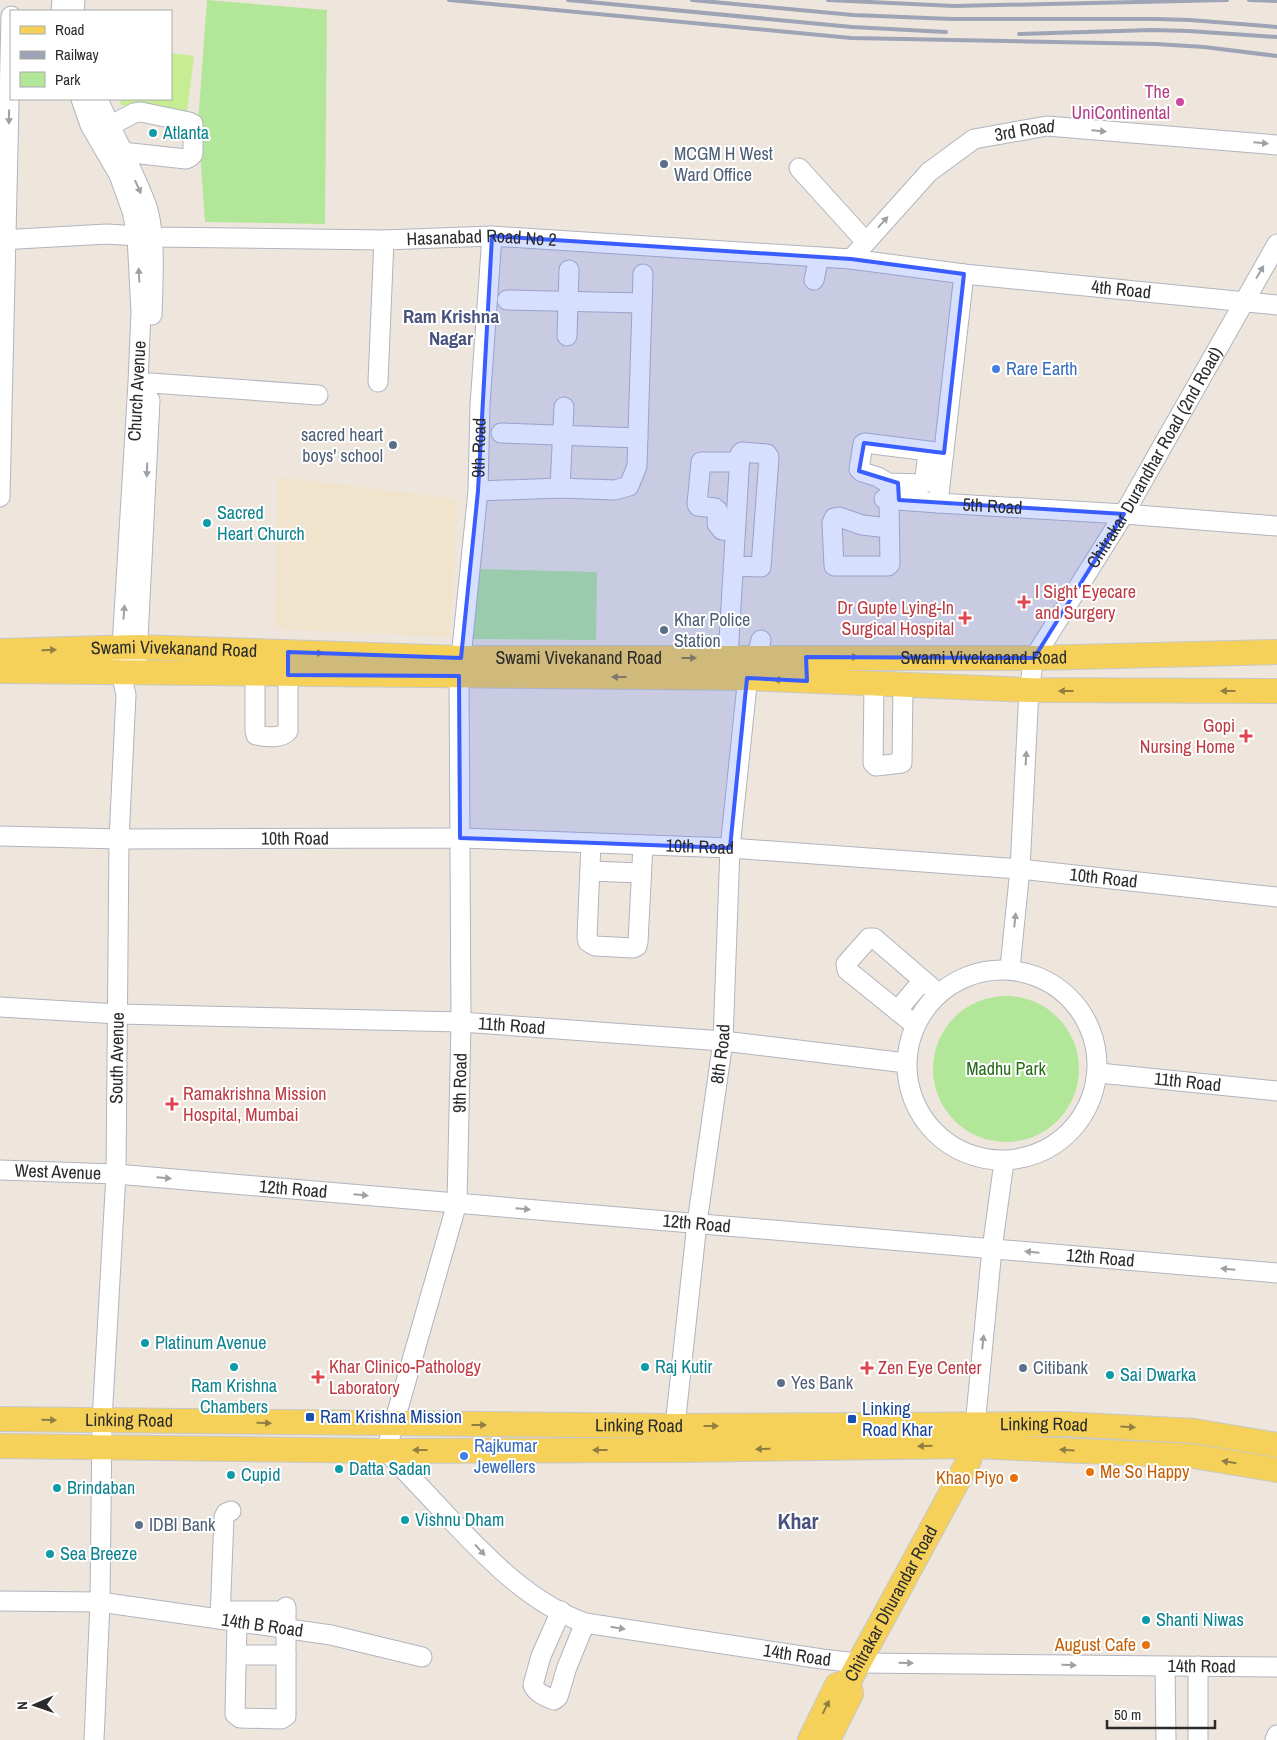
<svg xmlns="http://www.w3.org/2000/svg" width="1277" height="1740" font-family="'Archivo Narrow',sans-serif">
<rect width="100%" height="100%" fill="#eee6dd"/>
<path fill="#f0e4cc" d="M278,477L458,499L450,637L275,629Z"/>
<path fill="#b2e698" d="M207,0L327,10L325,224L205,222L198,123Z
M476,569L597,572L596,640L469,639Z
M933 1069a73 73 0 1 1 146 0a73 73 0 1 1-146 0Z"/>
<path fill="#c7ed93" d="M171,53L194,56L187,113L120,105L121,99H171Z"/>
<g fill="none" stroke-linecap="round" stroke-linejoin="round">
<g stroke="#b1b4bf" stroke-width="21">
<g id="minor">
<path d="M61,11L62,0"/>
<path d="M74,11L75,0"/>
<path d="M81,99L90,125L119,175L132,211L137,236L141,312L138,383L122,647L121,673L126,695L119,839L116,1174L102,1421L100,1602L94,1740"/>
<path d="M98,99C113,135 134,170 147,207C156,234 153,285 152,315"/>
<path d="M100,131L134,113L141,112L189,122L193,124V154L190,157L186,159L122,152"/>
<path d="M799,168L866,242"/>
<path id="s1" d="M0,240L107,234L152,237L384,240L492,236L851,259L964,274L1277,305"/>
<path id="s2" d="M851,259L929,172L974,139L1047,126L1277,145"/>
<path id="s3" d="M964,274L938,503L1124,514L1277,526"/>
<path d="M814,280L819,257"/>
<path d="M507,300L642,303"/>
<path d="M567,336L569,270"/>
<path d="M378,382L384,240"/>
<path d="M151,383L318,395"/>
<path d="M501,433L638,438"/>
<path d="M928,451L925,478L923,484L888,483L878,477L862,472L859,469L863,444L865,443L944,453"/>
<path d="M560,488L564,407"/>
<path d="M478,491L560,488L615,490L629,486L637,466L643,274"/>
<path d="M0,497L11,16"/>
<path d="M884,499L938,503"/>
<path d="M889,500L890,564L888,566H834L832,523L834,518L839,517L862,525L889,528"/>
<path d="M735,531L722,530L717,524L718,511L715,508L698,506L697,504L701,462H739"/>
<path d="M728,657L740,454L742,452L767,454L769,457L761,567L733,566"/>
<path d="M757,657L761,640"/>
<path id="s4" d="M461,658L478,491L480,405L492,236"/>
<path d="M137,659L150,400"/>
<path d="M255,674V731L256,735C265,737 282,739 288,731V660"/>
<path id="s5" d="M459,676L461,1022L457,1203L386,1451C408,1474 430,1497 452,1521C491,1562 531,1603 585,1623L822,1659L857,1663L1277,1667"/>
<path d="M874,684L873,763L876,766L902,763L903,685"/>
<path id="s6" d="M0,836L119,839L460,838L730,848L1020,869L1277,897"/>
<path d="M591,843L587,937L588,942L595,946L633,948L637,946L638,942L643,845"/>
<path d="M590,871L641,873"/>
<path id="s7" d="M1010,968L1020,869L1029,690L1034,658L1124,514L1277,244"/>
<circle cx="1002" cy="1065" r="95"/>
<path id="s8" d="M0,1007L118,1014L461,1022L723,1041L906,1063"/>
<path d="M897,1011L923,980"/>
<path d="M915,1025L847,970L846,964L869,938H874L938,993"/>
<path id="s9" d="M1099,1073L1277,1091"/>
<path id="s10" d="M0,1170L116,1174L1277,1273"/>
<path d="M975,1426L992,1249L1004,1162"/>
<path id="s11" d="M677,1450L675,1426L697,1223L723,1041L730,848L749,666"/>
<path id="s12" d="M0,1601L100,1602L331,1635L422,1657"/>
<path d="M229,1611H286"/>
<path d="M561,1611L541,1656L533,1685C536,1693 546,1697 554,1700L558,1697L567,1667L585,1623"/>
<path d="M220,1619L224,1517L226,1513L231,1511"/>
<path d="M237,1622L235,1714L240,1718L281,1719L286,1716V1607"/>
<path d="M237,1655H286"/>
<path d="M1165,1666L1166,1740"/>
<path d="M1198,1740V1666"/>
<path d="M1275,1740L1277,1735"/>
</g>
</g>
<g stroke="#c8c8c8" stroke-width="26">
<g id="major">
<path id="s13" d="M0,651L137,647L461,658H1034L1277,652"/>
<path d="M0,671L747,678L1029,690L1277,691"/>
<path id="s14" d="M0,1419L675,1426L1063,1424L1194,1431L1277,1445"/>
<path d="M0,1446L386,1451L677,1450L974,1446L1193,1456L1277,1470"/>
<path id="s15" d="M810,1740L837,1685L849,1681L969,1460L974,1446L975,1432"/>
<path d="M828,1740L851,1694L849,1681"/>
</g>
</g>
<use href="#minor" stroke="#fff" stroke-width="19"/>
<use href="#major" stroke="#f5d15a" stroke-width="24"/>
<path stroke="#9fa3b6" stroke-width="4" d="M449,0L851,38L1156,44L1204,47L1277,56
M568,0L852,27L946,32
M692,0L853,15L952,19H1156L1190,20L1277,27
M828,0L954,6L1227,0
M1249,0L1277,1
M1019,34L1152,30L1189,31L1277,37"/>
</g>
<defs><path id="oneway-solid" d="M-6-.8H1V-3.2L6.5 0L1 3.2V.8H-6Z" transform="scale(1.25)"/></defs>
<g fill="#a0a0a0">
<use href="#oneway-solid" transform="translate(9 117) rotate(91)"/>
<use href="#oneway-solid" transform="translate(1099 131) rotate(5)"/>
<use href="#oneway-solid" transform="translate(1261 143) rotate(5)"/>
<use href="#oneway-solid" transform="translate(138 187) rotate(66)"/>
<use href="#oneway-solid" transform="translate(883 222) rotate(-48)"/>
<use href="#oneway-solid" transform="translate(1260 272) rotate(-59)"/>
<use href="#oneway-solid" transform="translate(139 275) rotate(-93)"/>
<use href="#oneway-solid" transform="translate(147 470) rotate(92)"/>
<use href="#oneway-solid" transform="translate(124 612) rotate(-86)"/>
<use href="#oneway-solid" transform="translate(1026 758) rotate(-87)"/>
<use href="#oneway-solid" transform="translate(1015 920) rotate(-84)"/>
<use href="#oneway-solid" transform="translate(164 1178) rotate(5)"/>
<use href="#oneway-solid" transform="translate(361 1195) rotate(5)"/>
<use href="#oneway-solid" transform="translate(523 1209) rotate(5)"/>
<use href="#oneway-solid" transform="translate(1032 1252) rotate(-175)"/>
<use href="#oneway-solid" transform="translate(1228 1269) rotate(-175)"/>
<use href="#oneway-solid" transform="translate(983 1342) rotate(-84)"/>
<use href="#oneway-solid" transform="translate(480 1550) rotate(47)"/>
<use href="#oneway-solid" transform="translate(618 1628) rotate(9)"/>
<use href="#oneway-solid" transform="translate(906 1663) rotate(1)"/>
<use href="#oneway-solid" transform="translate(1069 1665) rotate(1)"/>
</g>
<g fill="#907e42">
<use href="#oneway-solid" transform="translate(49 650) rotate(-2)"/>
<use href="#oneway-solid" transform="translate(316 653) rotate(2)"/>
<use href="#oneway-solid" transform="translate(851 657)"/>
<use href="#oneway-solid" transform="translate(689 658)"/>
<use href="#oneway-solid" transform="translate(619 677) rotate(-180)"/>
<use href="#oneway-solid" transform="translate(781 680) rotate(-178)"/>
<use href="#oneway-solid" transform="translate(1066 691) rotate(-180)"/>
<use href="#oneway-solid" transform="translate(1228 691) rotate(-180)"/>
<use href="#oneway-solid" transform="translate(49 1420) rotate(1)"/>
<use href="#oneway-solid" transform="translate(264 1423) rotate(1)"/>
<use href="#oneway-solid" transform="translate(479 1425)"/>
<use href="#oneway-solid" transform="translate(711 1426)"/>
<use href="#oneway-solid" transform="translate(1128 1427) rotate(3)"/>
<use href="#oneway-solid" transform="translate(925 1446) rotate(179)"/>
<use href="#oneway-solid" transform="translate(763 1449) rotate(179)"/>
<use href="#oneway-solid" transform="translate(420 1450) rotate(180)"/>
<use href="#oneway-solid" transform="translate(600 1450) rotate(180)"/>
<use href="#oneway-solid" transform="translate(1067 1450) rotate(-177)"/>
<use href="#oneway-solid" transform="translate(1229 1462) rotate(-171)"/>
<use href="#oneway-solid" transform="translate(826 1707) rotate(-64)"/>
</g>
<path fill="#395dff" fill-opacity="0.2" stroke="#395dff" stroke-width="4" stroke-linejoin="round" d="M492,236L851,259L964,274L944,453L864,443L859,471L898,483L899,500L1124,514L1034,658L806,657L807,681L747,678L730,848L460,838L459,676L288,675V652L461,658L478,491Z"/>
<circle fill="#d1479c" stroke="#fff" stroke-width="2" cx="1180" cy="102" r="5"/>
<g fill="#0f9aa8" stroke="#fff" stroke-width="2">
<circle cx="153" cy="133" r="5"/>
<circle cx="207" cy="523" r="5"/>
<circle cx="145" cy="1343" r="5"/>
<circle cx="234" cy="1367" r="5"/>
<circle cx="645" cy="1367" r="5"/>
<circle cx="1110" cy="1375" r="5"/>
<circle cx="339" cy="1469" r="5"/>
<circle cx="231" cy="1475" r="5"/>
<circle cx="57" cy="1488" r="5"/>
<circle cx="405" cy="1520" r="5"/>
<circle cx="50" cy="1554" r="5"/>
<circle cx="1146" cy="1620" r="5"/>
</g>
<g fill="#5c6f8a" stroke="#fff" stroke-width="2">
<circle cx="664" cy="164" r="5"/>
<circle cx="393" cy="445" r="5"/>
<circle cx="664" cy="630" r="5"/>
<circle cx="1023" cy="1368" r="5"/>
<circle cx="781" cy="1383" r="5"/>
<circle cx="139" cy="1525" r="5"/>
</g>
<g fill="#3f7fe0" stroke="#fff" stroke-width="2">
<circle cx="996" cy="369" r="5"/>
<circle cx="464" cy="1456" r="5"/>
</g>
<g fill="#e0444e" stroke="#fff" stroke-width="2">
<path d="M1021.5 594.5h5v5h5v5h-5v5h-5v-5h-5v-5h5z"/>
<path d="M962.5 610.5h5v5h5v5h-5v5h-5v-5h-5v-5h5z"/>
<path d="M1243.5 728.5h5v5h5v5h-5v5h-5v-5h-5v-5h5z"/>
<path d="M169.5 1096.5h5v5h5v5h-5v5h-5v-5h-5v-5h5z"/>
<path d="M864.5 1360.5h5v5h5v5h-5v5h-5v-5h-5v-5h5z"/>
<path d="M315.5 1369.5h5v5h5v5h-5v5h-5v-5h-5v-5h5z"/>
</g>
<g fill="#1a4fb4" stroke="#fff" stroke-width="2">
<rect x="305" y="1412" width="10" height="10" rx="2.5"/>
<rect x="847" y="1414" width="10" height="10" rx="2.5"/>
</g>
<g fill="#e8710a" stroke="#fff" stroke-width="2">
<circle cx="1090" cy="1472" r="5"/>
<circle cx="1014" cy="1478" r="5"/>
<circle cx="1146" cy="1645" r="5"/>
</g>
<g text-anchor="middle" stroke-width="4" stroke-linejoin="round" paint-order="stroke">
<g font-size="18" fill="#b23c85" stroke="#fff" text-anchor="end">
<text x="1170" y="98">The<tspan x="1170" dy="21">UniContinental</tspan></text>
</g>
<g font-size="18" fill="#2b2b2b" stroke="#fff">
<text dy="6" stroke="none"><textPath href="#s2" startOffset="224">3rd Road</textPath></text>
<text dy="6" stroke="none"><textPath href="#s1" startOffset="482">Hasanabad Road No 2</textPath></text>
<text dy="6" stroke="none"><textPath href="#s1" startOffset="1124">4th Road</textPath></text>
<text transform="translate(137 391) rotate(-87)" y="6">Church Avenue</text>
<text dy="6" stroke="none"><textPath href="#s4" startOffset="211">9th Road</textPath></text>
<text dy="6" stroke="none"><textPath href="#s7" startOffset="545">Chitrakar Durandhar Road (2nd Road)</textPath></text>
<text dy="6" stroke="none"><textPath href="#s3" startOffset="285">5th Road</textPath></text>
<text dy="6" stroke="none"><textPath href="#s13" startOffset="174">Swami Vivekanand Road</textPath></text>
<text dy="6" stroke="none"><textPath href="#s13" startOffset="984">Swami Vivekanand Road</textPath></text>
<text dy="6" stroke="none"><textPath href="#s13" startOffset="579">Swami Vivekanand Road</textPath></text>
<text dy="6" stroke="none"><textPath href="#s6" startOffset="295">10th Road</textPath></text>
<text dy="6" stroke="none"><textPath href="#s6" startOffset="700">10th Road</textPath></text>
<text dy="6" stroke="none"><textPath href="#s6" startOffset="1105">10th Road</textPath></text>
<text dy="6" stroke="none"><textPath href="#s8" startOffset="512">11th Road</textPath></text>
<text dy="6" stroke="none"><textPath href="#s11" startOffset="399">8th Road</textPath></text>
<text transform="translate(117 1058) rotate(-89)" y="6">South Avenue</text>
<text dy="6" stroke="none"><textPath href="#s9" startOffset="89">11th Road</textPath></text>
<text transform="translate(460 1083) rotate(-89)" y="6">9th Road</text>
<text dy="6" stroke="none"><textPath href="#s10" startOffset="58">West Avenue</textPath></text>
<text dy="6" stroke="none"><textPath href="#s10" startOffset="294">12th Road</textPath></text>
<text dy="6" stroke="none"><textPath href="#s10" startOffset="699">12th Road</textPath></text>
<text dy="6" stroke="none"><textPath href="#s10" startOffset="1104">12th Road</textPath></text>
<text dy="6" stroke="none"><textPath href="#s14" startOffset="129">Linking Road</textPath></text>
<text dy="6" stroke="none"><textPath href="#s14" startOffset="1044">Linking Road</textPath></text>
<text dy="6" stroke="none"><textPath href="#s14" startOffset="639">Linking Road</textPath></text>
<text dy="6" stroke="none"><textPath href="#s15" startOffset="162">Chitrakar Dhurandar Road</textPath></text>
<text dy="6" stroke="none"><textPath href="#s12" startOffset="264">14th B Road</textPath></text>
<text dy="6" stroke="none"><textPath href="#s5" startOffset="1265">14th Road</textPath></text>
<text dy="6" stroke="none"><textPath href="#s5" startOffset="1670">14th Road</textPath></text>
</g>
<g font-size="18" fill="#0d838f" stroke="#fff" text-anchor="start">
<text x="163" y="139">Atlanta</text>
<text x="217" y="519">Sacred<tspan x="217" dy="21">Heart Church</tspan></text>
<text x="155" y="1349">Platinum Avenue</text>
<text x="655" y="1373">Raj Kutir</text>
<text x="1120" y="1381">Sai Dwarka</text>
<text x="234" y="1392" text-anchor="middle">Ram Krishna<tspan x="234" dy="21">Chambers</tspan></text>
<text x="349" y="1475">Datta Sadan</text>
<text x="241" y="1481">Cupid</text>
<text x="67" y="1494">Brindaban</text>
<text x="415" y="1526">Vishnu Dham</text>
<text x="60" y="1560">Sea Breeze</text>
<text x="1156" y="1626">Shanti Niwas</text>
</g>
<g font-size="18" fill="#4e5e75" stroke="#fff" text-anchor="start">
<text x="674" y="160">MCGM H West<tspan x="674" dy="21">Ward Office</tspan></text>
<text x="383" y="441" text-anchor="end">sacred heart<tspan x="383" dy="21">boys' school</tspan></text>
<text x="674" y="626">Khar Police<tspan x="674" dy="21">Station</tspan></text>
<text x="1033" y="1374">Citibank</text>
<text x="791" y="1389">Yes Bank</text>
<text x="149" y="1531">IDBI Bank</text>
</g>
<g font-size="18" fill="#366cbe" stroke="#fff" text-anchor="start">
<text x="1006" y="375">Rare Earth</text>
<text x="474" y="1452">Rajkumar<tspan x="474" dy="21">Jewellers</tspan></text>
</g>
<g font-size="18" fill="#be3a42" stroke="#fff" text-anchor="start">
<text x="1035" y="598">I Sight Eyecare<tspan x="1035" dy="21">and Surgery</tspan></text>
<text x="954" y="614" text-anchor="end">Dr Gupte Lying-In<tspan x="954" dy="21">Surgical Hospital</tspan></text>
<text x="1235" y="732" text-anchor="end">Gopi<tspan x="1235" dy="21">Nursing Home</tspan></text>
<text x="183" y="1100">Ramakrishna Mission<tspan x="183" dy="21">Hospital, Mumbai</tspan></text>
<text x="329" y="1373">Khar Clinico-Pathology<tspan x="329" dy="21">Laboratory</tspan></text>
<text x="878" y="1374">Zen Eye Center</text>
</g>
<g font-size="18" fill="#296c18" stroke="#fff">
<text x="1006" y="1075">Madhu Park</text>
</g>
<g font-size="18" fill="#164399" stroke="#fff" text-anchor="start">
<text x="862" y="1415">Linking<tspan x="862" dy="21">Road Khar</tspan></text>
<text x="320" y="1423">Ram Krishna Mission</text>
</g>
<g font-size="18" fill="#c56008" stroke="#fff" text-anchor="end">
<text x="1100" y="1478" text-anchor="start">Me So Happy</text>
<text x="1004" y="1484">Khao Piyo</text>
<text x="1136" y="1651">August Cafe</text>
</g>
<g font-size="19" font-weight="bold" fill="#4a537e" stroke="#fff">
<text x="451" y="323">Ram Krishna<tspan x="451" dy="22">Nagar</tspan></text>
</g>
<g font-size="22" font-weight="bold" fill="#4a537e" stroke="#fff">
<text x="798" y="1529">Khar</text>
</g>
</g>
<rect x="10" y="10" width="162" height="90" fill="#ffffff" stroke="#aaaaaa"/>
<rect x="20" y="26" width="25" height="8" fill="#f5d15a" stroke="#aaaaaa"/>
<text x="55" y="35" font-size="15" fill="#2b2b2b">Road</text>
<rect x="20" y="51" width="25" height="8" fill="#9fa3b6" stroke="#aaaaaa"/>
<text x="55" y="60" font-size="15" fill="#2b2b2b">Railway</text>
<rect x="20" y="72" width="25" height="15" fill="#b2e698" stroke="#aaaaaa"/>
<text x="55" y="85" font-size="15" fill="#2b2b2b">Park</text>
<g transform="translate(35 1705) rotate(268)" stroke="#ffffff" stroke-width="4" paint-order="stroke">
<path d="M0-4L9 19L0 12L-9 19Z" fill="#2b2b2b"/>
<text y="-8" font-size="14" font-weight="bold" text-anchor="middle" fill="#2b2b2b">N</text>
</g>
<path d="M1107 1720v8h108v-8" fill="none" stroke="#2b2b2b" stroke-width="2.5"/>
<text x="1114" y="1720" font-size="15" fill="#2b2b2b" stroke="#ffffff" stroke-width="4" paint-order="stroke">50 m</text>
</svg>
